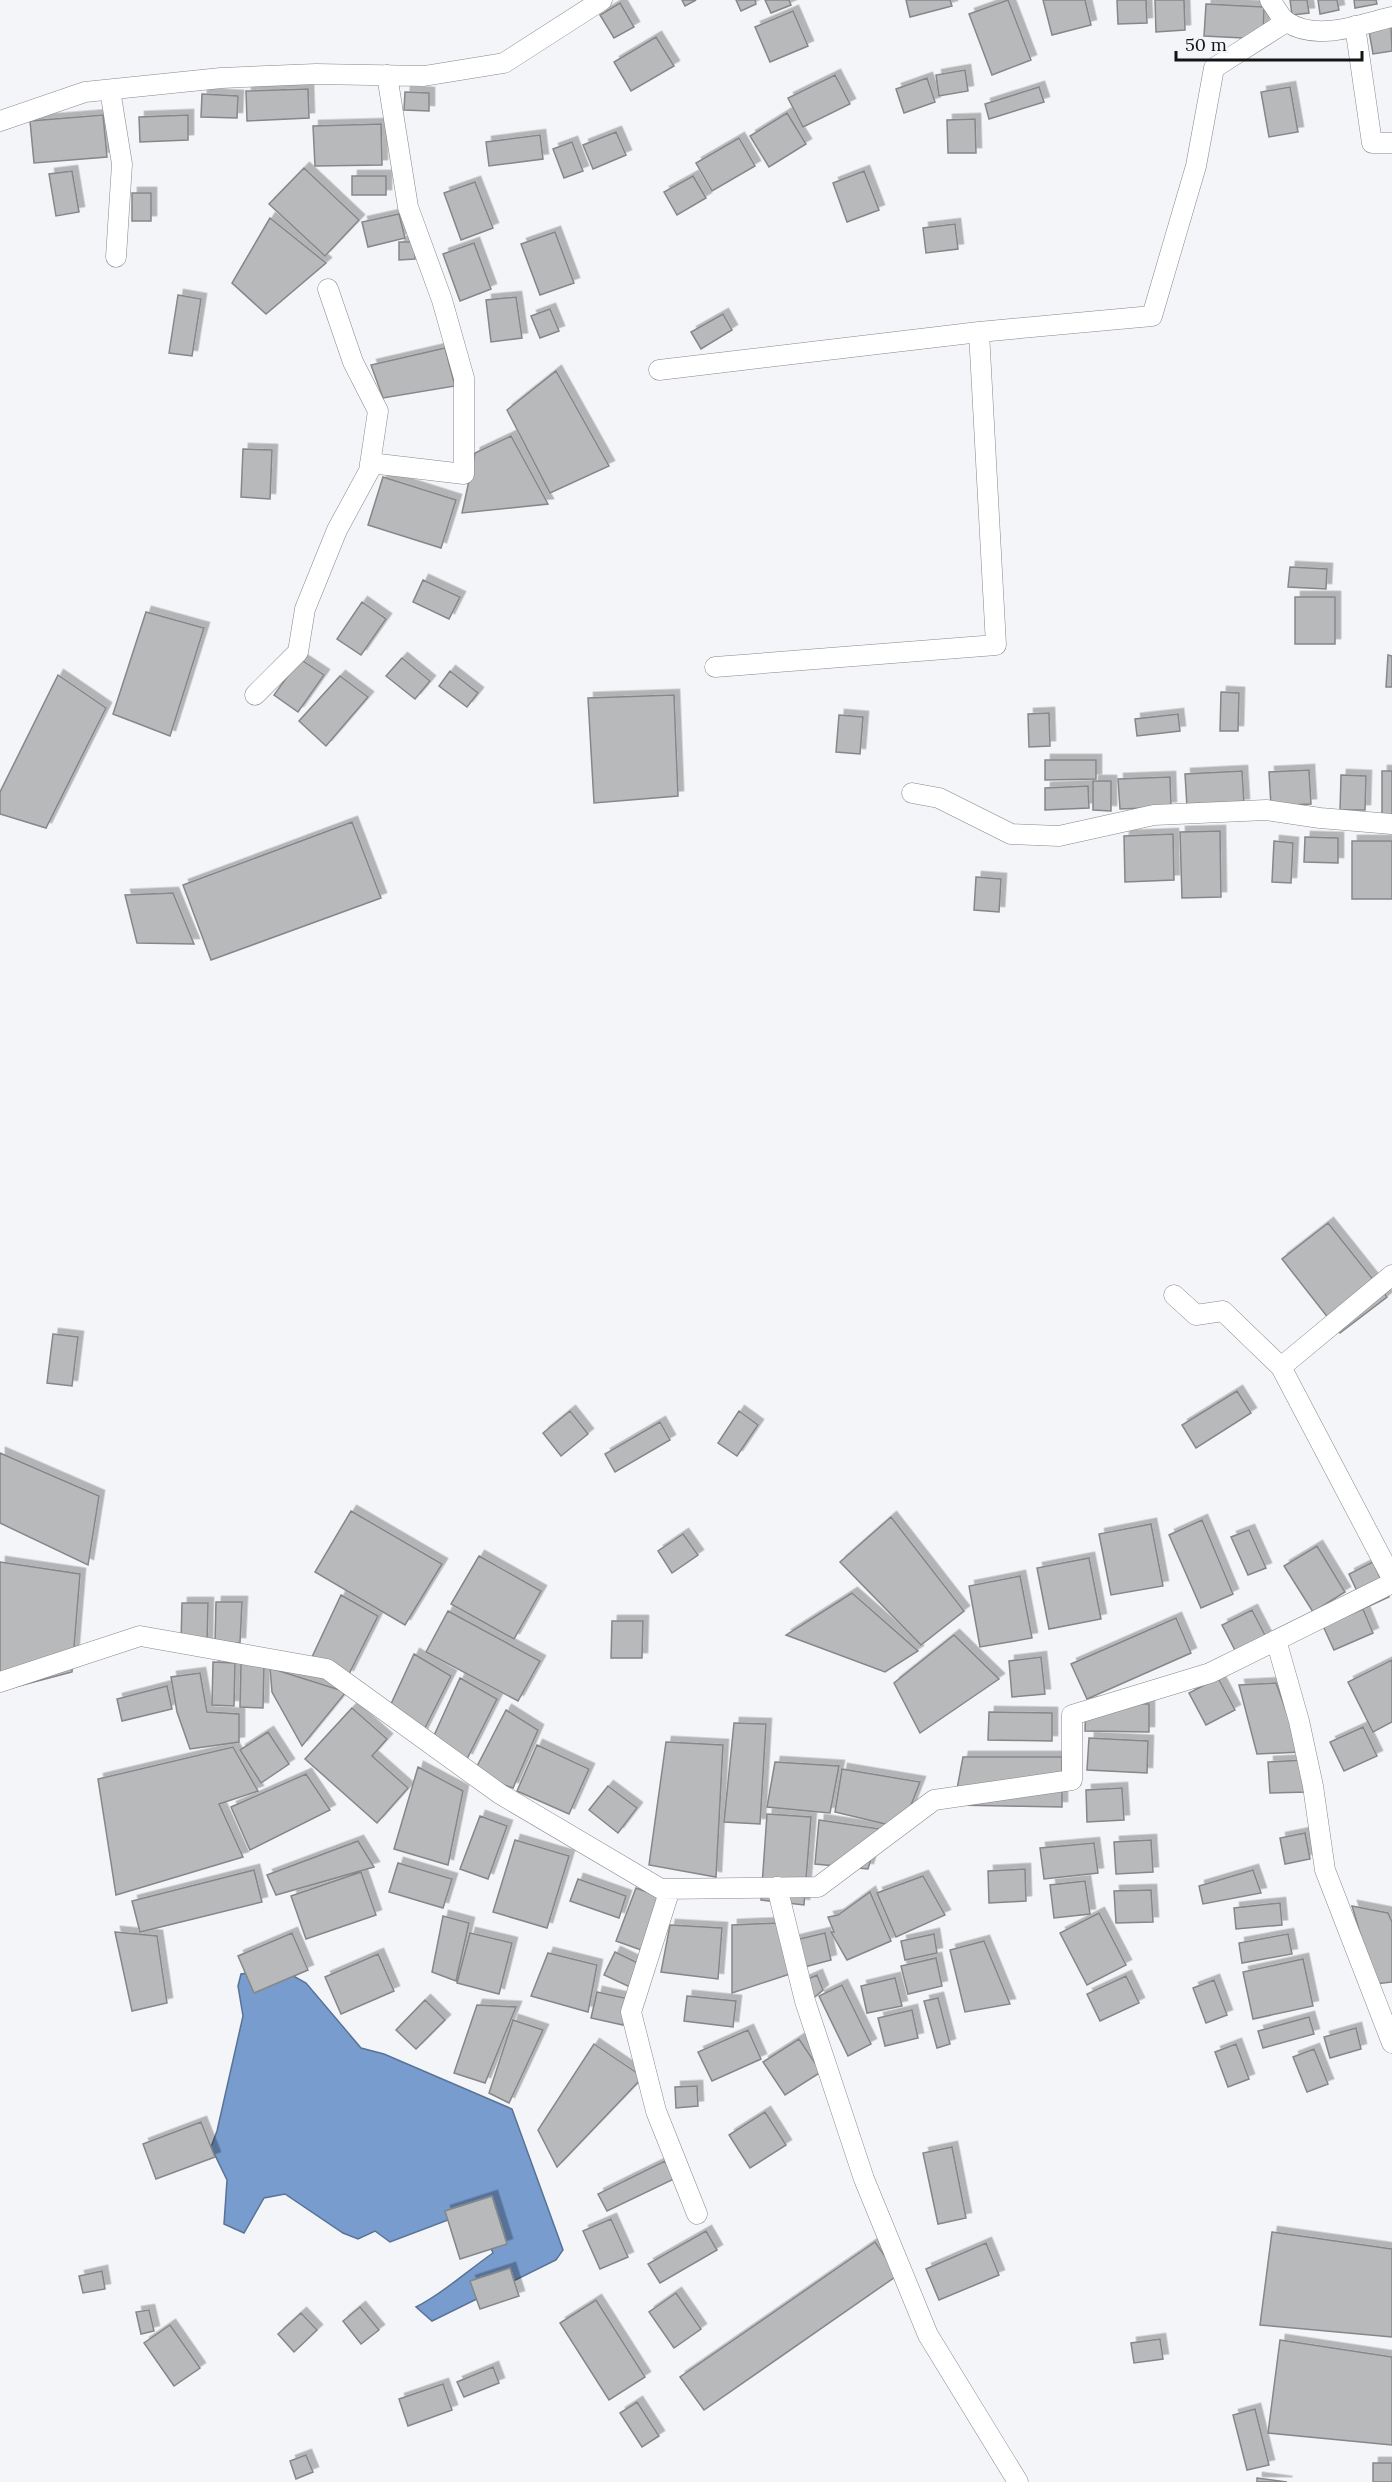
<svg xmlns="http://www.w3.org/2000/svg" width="1392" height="2482" font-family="Lora,serif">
<defs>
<filter id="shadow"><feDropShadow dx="5.5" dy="-5.5" stdDeviation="0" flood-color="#0004"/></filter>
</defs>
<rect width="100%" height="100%" fill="#f3f5f8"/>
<path fill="#779ccd" stroke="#597396" stroke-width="1.5" d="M281,1969L306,1983L361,2048L384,2054L512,2109L563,2250L556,2260L432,2321L416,2307C444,2293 467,2271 493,2253L478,2219L461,2215L390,2242L375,2231L358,2239L343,2233L285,2194L264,2198L244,2233L224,2224L227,2180L211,2147L217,2131L243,2016L238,1986L241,1974Z"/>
<path fill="#b7b9bb" stroke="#858789" stroke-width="1.5" filter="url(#shadow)" d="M682,0H696L685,6Z
M736,0H755L756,4L741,11Z
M765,0H789L791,5L771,13Z
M906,0H950L952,6L910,17Z
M1008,0L1031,60L992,75L969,14Z
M1043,0H1085L1091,25L1052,35Z
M1117,0H1146L1147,23L1118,24Z
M1155,0H1184L1185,30L1156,32Z
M1290,0H1307L1309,13L1292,15Z
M1318,0H1337L1339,10L1320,14Z
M1354,0H1376L1377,4L1355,8Z
M620,3L634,27L614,38L600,15Z
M1206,4L1264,7L1263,39L1204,36Z
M793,11L808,46L770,62L755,27Z
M1391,27L1392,51L1373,54L1369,31Z
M656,37L674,66L631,91L614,62Z
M965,70L968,91L939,96L936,75Z
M835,75L850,104L803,127L788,98Z
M927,78L935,102L904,113L896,89Z
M1039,87L1044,102L989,119L985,104Z
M1290,87L1298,132L1269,137L1261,92Z
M308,89L309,118L247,121L246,91Z
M405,92L429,93V111L404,110Z
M202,94L238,96L237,118L201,117Z
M787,113L806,144L769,167L750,136Z
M103,115L107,157L34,163L30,121Z
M188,115V140L140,142L139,117Z
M975,119L976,153H948L947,120Z
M381,124L382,165L315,166L313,126Z
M616,132L626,155L593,169L583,145Z
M540,135L543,159L489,166L486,142Z
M739,138L755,166L712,191L696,163Z
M572,142L583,171L564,178L553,149Z
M304,168L359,220L325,256L269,204Z
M72,171L79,212L56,216L49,174Z
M864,171L879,210L847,222L833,183Z
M352,176H386V195H352Z
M693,176L706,198L677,215L664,192Z
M475,182L493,228L461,240L444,193Z
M132,193H151V221H132Z
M399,214L405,238L368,247L362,222Z
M270,218L326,263L266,314L232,283Z
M955,224L958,249L926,253L923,228Z
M555,232L574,283L540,295L521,244Z
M399,242H415V259L399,260Z
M474,243L491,289L460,301L443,254Z
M178,295L201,299L192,356L169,353Z
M516,297L522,338L491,342L486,300Z
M550,309L559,331L540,338L531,316Z
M723,314L732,330L701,349L691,332Z
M445,348L455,386L383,398L371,365Z
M556,371L609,466L550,493L507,410Z
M511,436L548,504L462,513L475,453Z
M243,449L272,450L270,499L241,497Z
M383,477L456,500L441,548L368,525Z
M1290,567L1327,569L1326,589L1288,587Z
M423,580L460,597L449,619L413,602Z
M1295,597H1335V644H1295Z
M362,602L386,619L361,655L337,639Z
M146,612L204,628L170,736L113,714Z
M1388,655L1392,656V687H1386Z
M402,658L430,681L415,699L386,676Z
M300,659L324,675L298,712L274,695Z
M450,671L478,693L467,707L439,686Z
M58,675L106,708L46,828L0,814V792Z
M340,676L368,697L326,746L299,721Z
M1221,692L1239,693L1238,731H1220Z
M674,695L678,796L594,803L588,698Z
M1049,713L1050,746L1029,747L1028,714Z
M1178,714L1180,731L1137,736L1135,719Z
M839,715L863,717L860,754L836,752Z
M1045,760H1096V779L1045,780Z
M1309,770L1311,804L1271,806L1269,772Z
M1242,771L1244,804L1187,807L1185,774Z
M1382,771H1392V816H1382Z
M1341,775L1366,776L1365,810H1340Z
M1170,777L1171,807L1120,809L1118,779Z
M1093,781H1111V811L1093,810Z
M1088,786L1089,808L1045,810V788Z
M352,822L381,898L211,960L183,885Z
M1220,831L1221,897L1182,898L1180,832Z
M1173,834L1174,880L1125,882L1124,836Z
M1305,837L1338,838V863L1304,862Z
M1274,841L1293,843L1291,883L1272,882Z
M1352,841H1392V899H1352Z
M976,877L1001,879L999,912L974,910Z
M173,893L194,944L137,943L125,895Z
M1328,1223L1387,1297L1340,1333L1282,1259Z
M53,1334L78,1337L72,1386L47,1383Z
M1237,1391L1251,1413L1196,1448L1182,1425Z
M570,1411L588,1434L561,1456L543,1433Z
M739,1411L758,1425L737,1456L718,1443Z
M660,1422L670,1440L615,1472L605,1454Z
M0,1453L99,1496L88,1565L0,1523Z
M351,1511L442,1564L405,1625L315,1572Z
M891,1517L964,1611L921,1645L840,1562Z
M1202,1520L1233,1594L1201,1608L1169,1535Z
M1151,1524L1163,1586L1111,1595L1099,1534Z
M1249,1530L1266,1568L1248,1575L1231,1537Z
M683,1534L698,1555L672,1573L658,1551Z
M1317,1546L1345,1592L1313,1612L1284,1566Z
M479,1556L541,1591L514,1639L451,1604Z
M1089,1558L1101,1619L1049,1629L1037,1568Z
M0,1562L80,1574L72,1672L0,1691Z
M1373,1562L1389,1597L1365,1608L1349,1574Z
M1020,1576L1032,1638L980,1647L969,1586Z
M852,1593L918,1651L885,1672L786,1635Z
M341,1595L378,1616L348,1676L312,1657Z
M216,1602H242L240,1643L215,1642Z
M182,1603H208L207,1644L181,1643Z
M1363,1609L1373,1633L1334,1650L1323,1626Z
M1252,1610L1269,1643L1239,1658L1222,1625Z
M448,1611L540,1661L518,1701L426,1652Z
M1176,1618L1191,1653L1087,1699L1071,1664Z
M612,1621H643L642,1658H611Z
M954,1635L999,1679L920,1733L894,1683Z
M414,1654L451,1676L421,1736L385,1717Z
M1041,1657L1045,1694L1012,1697L1009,1661Z
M1392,1660V1722L1373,1732L1348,1682Z
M213,1662L235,1663L234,1706L212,1705Z
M241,1664L264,1665L263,1708L240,1707Z
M270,1668L346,1692L302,1746L272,1692Z
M200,1673L207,1712L239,1714V1742L190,1749L177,1712L171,1677Z
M460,1678L497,1699L467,1759L432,1740Z
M1218,1678L1235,1710L1206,1725L1189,1693Z
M1276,1683L1301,1752L1257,1754L1239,1685Z
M167,1686L172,1709L122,1721L117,1699Z
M1086,1702L1149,1704V1732L1085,1731Z
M352,1708L387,1739L372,1756L408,1788L377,1823L305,1759Z
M506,1710L538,1730L513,1788L473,1774Z
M989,1712L1052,1713V1741L988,1740Z
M734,1723L766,1724L760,1824L724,1822Z
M1363,1727L1377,1756L1344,1771L1330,1742Z
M268,1732L289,1764L261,1783L240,1750Z
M1089,1738L1148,1741L1147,1773L1087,1770Z
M666,1742L723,1745L716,1877L649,1865Z
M537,1745L589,1769L569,1814L517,1791Z
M233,1747L258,1791L219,1804L243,1857L116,1895L98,1779Z
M963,1757H1062V1807L954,1805Z
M1305,1760L1307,1792L1270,1793L1268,1762Z
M775,1762L839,1766L830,1813L767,1807Z
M418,1767L463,1791L448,1865L394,1849Z
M842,1769L920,1782L902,1828L835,1812Z
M306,1774L330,1810L250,1850L231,1807Z
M608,1786L637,1808L618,1833L589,1810Z
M1122,1788L1124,1820L1087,1822L1086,1790Z
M767,1814L811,1817L804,1905L761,1900Z
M480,1816L507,1826L488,1879L460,1869Z
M819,1820L880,1829L868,1869L815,1864Z
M1305,1833L1310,1859L1285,1864L1280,1838Z
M515,1840L569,1856L547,1928L493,1912Z
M1151,1840L1153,1872L1116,1874L1114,1842Z
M358,1841L374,1867L276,1895L267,1875Z
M1094,1843L1098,1873L1044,1879L1040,1848Z
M398,1863L452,1879L443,1908L389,1892Z
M1025,1869L1026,1901L989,1903L988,1871Z
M254,1870L262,1902L140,1932L132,1901Z
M1253,1870L1261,1893L1203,1904L1199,1886Z
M361,1872L376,1915L306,1939L291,1896Z
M923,1876L945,1915L896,1937L877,1893Z
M578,1879L626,1896L619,1918L570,1901Z
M1085,1881L1090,1914L1054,1918L1050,1885Z
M636,1888L664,1898L644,1951L616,1941Z
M1151,1890L1153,1922L1116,1923L1114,1891Z
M870,1892L891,1941L847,1960L831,1932H834L828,1917L838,1915Z
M1280,1903L1282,1925L1236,1929L1234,1908Z
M1352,1906L1388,1913L1392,1922V1982L1375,1984Z
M1099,1913L1126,1965L1087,1985L1060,1933Z
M443,1916L469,1923L456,1981L432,1972Z
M778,1923L790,1974L732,1993V1925Z
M670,1925L722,1928L718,1979L661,1972Z
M115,1932L157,1936L167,2003L132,2011Z
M292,1933L308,1970L254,1993L238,1956Z
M470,1933L512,1943L499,1994L457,1983Z
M825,1933L831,1960L797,1969L791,1941Z
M934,1934L937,1953L905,1960L901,1941Z
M1288,1934L1292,1954L1242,1963L1239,1943Z
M984,1941L1010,2004L965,2012L950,1950Z
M615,1952L640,1964L630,1987L604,1975Z
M548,1953L597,1965L588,2012L531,1996Z
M378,1954L394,1991L341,2014L325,1977Z
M936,1958L942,1986L908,1994L901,1966Z
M1303,1959L1313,2006L1253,2019L1243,1972Z
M817,1975L823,1990L810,2001L801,1982Z
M1126,1976L1139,2003L1100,2021L1087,1994Z
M895,1978L902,2006L867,2013L861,1986Z
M1214,1980L1227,2015L1206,2023L1193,1988Z
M842,1985L871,2044L848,2056L819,1996Z
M597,1992L629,1999L623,2025L591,2018Z
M687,1996L736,2001L733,2027L684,2021Z
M938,1998L950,2044L937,2048L924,2001Z
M425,2000L445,2020L416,2049L396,2030Z
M477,2005L516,2007L485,2083L454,2073Z
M912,2010L918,2038L885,2046L878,2018Z
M1309,2017L1314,2034L1263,2048L1258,2031Z
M513,2020L543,2030L509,2103L489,2093Z
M1356,2028L1361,2049L1330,2058L1324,2037Z
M748,2030L761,2059L712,2081L698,2052Z
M799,2039L821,2072L785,2095L763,2062Z
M594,2044L643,2077L557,2167L538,2130Z
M1236,2044L1249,2079L1228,2087L1215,2052Z
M1314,2049L1328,2084L1307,2092L1293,2057Z
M697,2086L698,2106L676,2108L675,2087Z
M765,2112L786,2145L750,2168L729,2135Z
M201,2122L215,2157L156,2179L143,2144Z
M952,2147L966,2218L938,2224L923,2153Z
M665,2161L674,2179L607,2211L598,2194Z
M492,2196L507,2244L460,2259L445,2211Z
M611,2219L628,2257L600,2269L583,2231Z
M706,2231L717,2250L660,2283L648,2264Z
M1272,2232L1392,2249V2337L1260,2325Z
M875,2242L898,2275L704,2410L680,2377Z
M986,2243L999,2275L939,2300L926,2269Z
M510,2268L519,2296L480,2309L470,2281Z
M102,2271L105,2289L83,2293L79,2276Z
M676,2293L701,2329L674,2348L649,2312Z
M596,2300L645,2377L609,2400L560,2323Z
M360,2307L379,2330L361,2344L343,2321Z
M149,2310L154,2331L141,2334L136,2312Z
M301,2313L317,2330L294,2352L278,2334Z
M170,2325L200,2368L174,2386L144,2343Z
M1160,2339L1163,2359L1134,2363L1131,2343Z
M1280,2340L1392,2357V2445L1268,2433Z
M493,2367L499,2383L464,2397L457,2382Z
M443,2384L452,2410L408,2426L399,2399Z
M637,2402L659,2436L642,2447L620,2413Z
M1255,2409L1269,2465L1247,2470L1233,2415Z
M306,2455L313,2472L296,2479L290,2461Z
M1373,2463H1392V2482H1373Z
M1257,2478L1287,2482H1257Z"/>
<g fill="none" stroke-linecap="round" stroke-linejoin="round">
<g stroke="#86888b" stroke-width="21">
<path id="street" d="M1270,0C1275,6 1280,18 1287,22C1317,42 1361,24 1392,17
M1355,26L1372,143H1392
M110,90L122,164L116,257
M0,121L85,92L221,78L316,74L424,76L504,63L602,0
M659,370L979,332L1152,316L1196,166L1214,68L1286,22
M370,463L464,474V378L442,300L408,207L387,75
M715,667L996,645L979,332
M255,695L298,652L305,609L337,530L369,471L378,411L353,362L328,289
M912,793L939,798L1011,834L1059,836L1154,815L1266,810L1320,818L1392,824
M1174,1295L1196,1315L1223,1311L1281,1367L1392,1578
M1281,1367L1392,1275
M1276,1640L1299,1721L1313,1786L1325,1870L1392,2043
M0,1682L140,1636L327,1669L500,1794L661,1889L818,1887L934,1800L1072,1780V1715L1210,1673L1392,1583
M777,1887L805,2001L864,2179L928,2335L1018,2482
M670,1889L631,2012L656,2111L697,2214"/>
</g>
<use href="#street" stroke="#fff" stroke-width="20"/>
</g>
<path d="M1176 51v9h186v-9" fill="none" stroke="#131415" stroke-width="3"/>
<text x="1185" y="51" font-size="18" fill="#131415" stroke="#f3f5f8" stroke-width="4.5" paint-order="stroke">50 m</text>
</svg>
